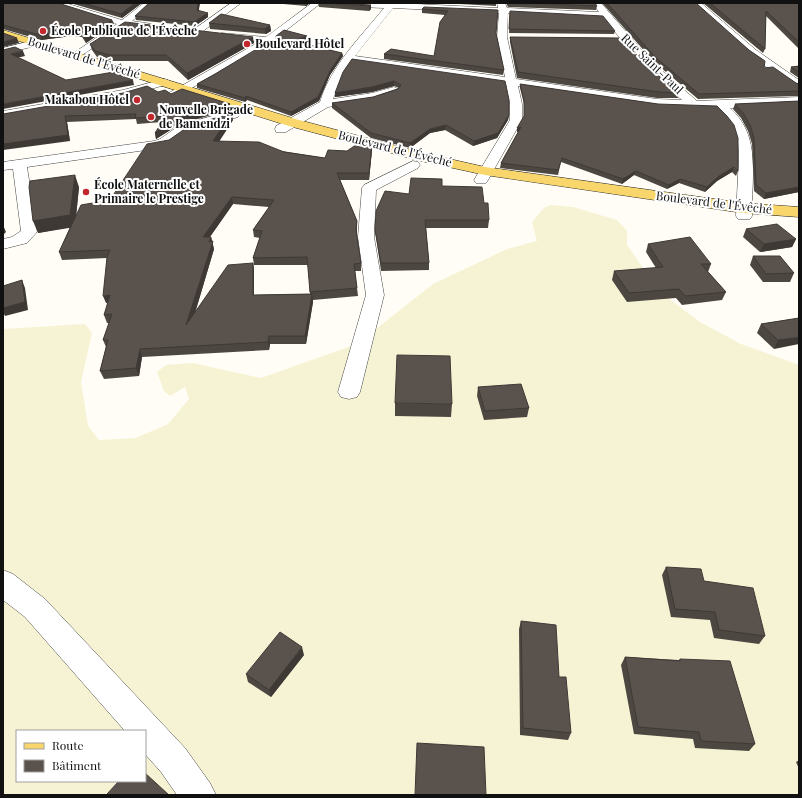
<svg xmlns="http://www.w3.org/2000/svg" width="802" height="798" font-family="'Playfair Display',serif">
<rect width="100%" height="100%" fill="#fffdf5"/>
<path fill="#f6f3d4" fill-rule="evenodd" d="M550,205L573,207L617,220L627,231V245L659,291L700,322L741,344L799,365V795H3V329L85,324L92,333L81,382L88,426L99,440L136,438L168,424L189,399L185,387L170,396L164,391L157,372L166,365L193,363L261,378L357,344L433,284L507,249L537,241L532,222L544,208ZM17,731H145V781H17Z"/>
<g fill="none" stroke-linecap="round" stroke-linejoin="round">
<g stroke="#444" stroke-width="1">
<path id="minor" d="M51,3H65L122,20L144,3H153L132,21L152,24L157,27L152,30L126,26L76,59L72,58L71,56L72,54L117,24Z
M231,3H241L199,34H193L191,32L193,30Z
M312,3H321L275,39V42L177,96L173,98L167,94L259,42L224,38L221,37L219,35L221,33L266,37Z
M330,3H396L498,8L497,3H505L507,8L599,12L593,4L601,3L653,63L697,101L799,97V105L730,108C762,136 751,178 752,216L750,219H738L736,216L739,156L738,142L734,129L727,119L716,109L657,107L518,86L522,104V120L488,180L486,183H476L474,180L510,120V104L506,84L351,62L342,76L333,99L372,93L394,87L400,90L398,92L373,100L328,107L286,132H276L275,129L276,126L320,102C332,64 360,38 384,8L334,6ZM393,8L499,13L497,37L505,77L355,56ZM508,13L603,18L645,67L682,100L657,99L516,79L507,37Z
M692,3H701L756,50L799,80V88L795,87L748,54Z
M35,40L39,41L40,43L39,45L3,54V48Z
M234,110L240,114L238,117L190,131L170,145L160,148L27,167L37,232L27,243L3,249V239L12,237L21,231L13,169L3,170V162L154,141L160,139L180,125Z
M413,161L418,162L420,165L418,168L376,190L374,237L384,295L360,392L357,397L349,399L341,397L338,392L366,295L358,237L362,188L364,185Z
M3,570L13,574L45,599L185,748L210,783L216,795H177L161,772L145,754V731H125L25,617L3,600Z"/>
</g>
<g stroke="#444" stroke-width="1">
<path id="tertiary" d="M164,79L168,80L170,82L168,84L124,97L3,119V111L123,90Z"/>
</g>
<g stroke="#222" stroke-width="1">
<path id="primary" d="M3,30L299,120L423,153L485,167L743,203L799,207V217L743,213L485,175L421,161L289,126L3,36Z"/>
</g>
<use href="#minor" fill="#fff" fill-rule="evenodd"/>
<use href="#tertiary" fill="#fff" fill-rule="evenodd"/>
<use href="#primary" fill="#f9d66b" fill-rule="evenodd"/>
</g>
<path fill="#4d4742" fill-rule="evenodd" d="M3,3L112,20L114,24L86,43L82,37H64L41,40L3,29Z
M70,3H142L122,18Z
M200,3L198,11L208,17L195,26L136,20L135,16Z
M272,3H310L306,6Z
M318,3L371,5V9L369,11L319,7Z
M441,3H496V6Z
M506,3H595L597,6L596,10L508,7Z
M602,3H696L764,68L796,83L799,84V96L698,99L654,62Z
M703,3H799V49L766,16L765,49L763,53Z
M422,9L498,10L496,33L504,70L503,75L384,59V54L434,56L445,15L422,13Z
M510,11L615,31L614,34L509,33Z
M209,23L270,25L271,31L266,34L210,29Z
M307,36V39L299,43L342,53L343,56L330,75L319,101L291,116L247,100L245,102L197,88V84L215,74L276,39Z
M253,37L254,43L188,80L168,61H111L97,57L92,50L90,44Z
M510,37L645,63L679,93L678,98H657L517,78L510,42Z
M352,59L509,115L508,120L497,138L473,146L445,130L430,133L410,148L371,138L332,108V103L373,97L399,88L394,86L372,92L335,97V93Z
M799,66V78L790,72L791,67Z
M520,84L658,104L738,171L736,176L732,172L717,181L705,192L679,183L667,189L634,175L622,184L561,162L558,175L500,168L501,163L518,132H517L524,117V104L520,88Z
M158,92L171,94L231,109L180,124L156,139L155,133L162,122L137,124L136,119L67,122L70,141L3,114Z
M799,101V192L764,199L754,191L752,144L748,131L741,118L733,109L735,104Z
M233,120L219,141L325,158L347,151L372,150L369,180H340L357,221V234L361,263V271H355L358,296L313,300V302L306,344H270L269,350L142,357L139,376L104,379L100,371L106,347L103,340L109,323H107L104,315L108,303H106L107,258L62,260L59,252L70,227L38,233L79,187L76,216L110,200L169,140ZM233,204L269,207L253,230L254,237L260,238L253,258L254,265H308L310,294L254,295V271L253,263L195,313L214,249L211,237H210Z
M409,194L484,203L489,220L488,228H426L429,263V270L381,271L376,237L375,230Z
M746,229L796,239L792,247L760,252L743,237Z
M648,244L711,264L708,272L726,292L722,300L682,305L676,298L627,302L612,280L614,271L656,268L646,252Z
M753,256L794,273L790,282H763L750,265Z
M799,318L774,349L757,333L761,324Z
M478,387L529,408L527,417L484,420L477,396Z
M395,403L452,404L451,417L395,416Z
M666,567L704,581L765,636L759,644L714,638L710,620L671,617L662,575Z
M521,621L559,677L571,733L568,740L520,735L519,629Z
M304,655L271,697L248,682L246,674Z
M625,657L679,660L680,659L755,744L749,751L695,748L693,739L634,734L621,665Z
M799,760V769L796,762Z"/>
<path fill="#3f3936" d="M135,3H142L122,18L121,14Z
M198,3H200L198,15L197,10Z
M305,3H310L306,6Z
M371,5V9L369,11V6Z
M208,13V17L195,26L194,22Z
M112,20L114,24L86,43L85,38Z
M270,25L271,31L266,34L265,29Z
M62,32L64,37L41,40L40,35Z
M307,36V39L293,45V41Z
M253,37L254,43L188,80L187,73Z
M17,38L19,43L3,47V42Z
M23,51L25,56L13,59L11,54Z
M342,53L343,56L330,75L319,101L291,116V112L330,71Z
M133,80L134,85L3,109V104Z
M394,81V86L372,92L335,97V93Z
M246,96L247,100L245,102V98Z
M230,104L231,109L180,124L156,139L155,133L178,118Z
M232,113L233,120L215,148L213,141Z
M509,115L508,120L497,138L473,146L474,141Z
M65,116L67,122L70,141L3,150V144Z
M446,125L445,130L430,133L410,148V143L430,129Z
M521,127L520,131L517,132V128Z
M372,143V150L369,180V173Z
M734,167L732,172L717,181L705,192L707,187L719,176Z
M636,171L634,175L622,184L623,179Z
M75,175L79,187L75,227L38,233L33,221Z
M680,179L679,183L667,189L669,185Z
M799,187V192L764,199L766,193Z
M232,197L233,204L204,245L203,237Z
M3,225L6,232L3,235Z
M211,237L214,249L189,333L186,325L209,242Z
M796,239L792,247L760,252L764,244Z
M253,263L254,271V302L253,295Z
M22,280L25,288L28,310L5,316L3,312V308Z
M312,294L313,302L306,344L305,336Z
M110,295L113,302L106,303L103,296Z
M269,336L270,344L269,350L268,342Z
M799,337V344L774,349L778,340Z
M140,349L142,357L139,376L136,368Z
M302,647L304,655L271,697L269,690Z"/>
<path fill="#5a524d" stroke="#3f3936" d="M3,3H58L112,20L85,38L81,33L62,32L40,35L3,25Z
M83,3H135L121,14Z
M149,3H198L197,10L208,13L194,22L135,16Z
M324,3H333L371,5L369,6Z
M524,3H595L597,6Z
M607,3H696L749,50L765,61L764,68L773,67L796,83L799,84V91L699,94L655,57Z
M710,3H799V42L766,11L765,49Z
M424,7L498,10L496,33L504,70L384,54L391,49L434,56L440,22L448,11L422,9Z
M510,11L603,16L615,31L509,29Z
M221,14L270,25L265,29L209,23Z
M125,22L253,37L187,73L166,55H109L95,51L90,44Z
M284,30L307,36L293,41L342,53L330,71L318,97L291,112L246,96L245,98L197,84L215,74L270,41L276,39V36Z
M3,33L17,38L3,42Z
M510,37L622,38L645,63L679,93L659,92L518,72Z
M15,47L23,51L11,54L66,80L114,72L133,80L3,104V50Z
M352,59L505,81L509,100V115L498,133L474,141L446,125L430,129L410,143L371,133L332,103L373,97L398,89L401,85L394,81L372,87L335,93L343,72Z
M799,66V72L791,67Z
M520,84L658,104L717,106L727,116L734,125L738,138V171L734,167L719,176L707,187L680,179L669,185L636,171L623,179L562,158L558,170L501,163L521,127L517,128L524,116V100Z
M147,86L158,92L165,90L171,94L182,89L230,104L178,118L155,133L166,116L135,118L136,114L65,116L68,135L3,144V114L123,93Z
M799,101V187L766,193L756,185L754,138L750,125L743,113L735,104Z
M232,113L213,141L259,142L284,152L325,158L328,150L347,151L363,140L372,143L369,173H337L357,221L356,230L361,263L354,264L357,288L310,292L307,257L253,258L262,231L253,230L274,200L232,197L203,237H211L209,242L213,241L186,325L228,265L253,263V295L312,294L305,336H269L268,342L140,349L136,368L100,371L108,340H103L112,314L104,315L110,295L103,296L107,257L110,250L59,252L81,205L110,200L147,144L169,140L189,126Z
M75,175L70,215L33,221L29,187L30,181Z
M411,178L442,179V186L482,187L484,203H488L489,220H425L429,263H381L375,230L376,211L385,191L409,194Z
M777,224L796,239L764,244L746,229Z
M690,237L711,264H701L726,292L685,296L679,289L629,293L614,271L663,267L648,244Z
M753,256H780L794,273L766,274Z
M22,280L25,302L3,308V286Z
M799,318V337L778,340L761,324Z
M397,355L450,356L452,404L395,403Z
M521,384L529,408L485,411L478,387Z
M666,567L701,569L704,581L753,588L765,636L719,630L715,612L675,609Z
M521,621L556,625L559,677H566L571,733L523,728Z
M280,632L302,647L269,690L246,674Z
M625,657L680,661V659L730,661L755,744L701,741L699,732L638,727Z
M417,743L484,747L486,795H415Z
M145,773L169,795H108L107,794L119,781H145Z"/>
<g fill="#c4262e" stroke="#fff" stroke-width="1.5">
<circle cx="43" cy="31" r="4"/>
<circle cx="247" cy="44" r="4"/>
<circle cx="137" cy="100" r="4"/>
<circle cx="151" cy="117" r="4"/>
<circle cx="86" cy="192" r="4"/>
</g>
<g text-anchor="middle" stroke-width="4" stroke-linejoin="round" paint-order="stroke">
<g font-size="12" font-weight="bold" fill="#111" stroke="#fff" text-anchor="start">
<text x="51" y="35">École Publique de l'Évêché</text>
<text x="255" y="48">Boulevard Hôtel</text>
<text x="129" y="104" text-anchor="end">Makabou Hôtel</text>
<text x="159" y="114">Nouvelle Brigade<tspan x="159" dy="14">de Bamendzi</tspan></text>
<text x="94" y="189">École Maternelle et<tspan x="94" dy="14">Primaire le Prestige</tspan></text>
</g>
<g font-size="12" fill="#111" stroke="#fff">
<text transform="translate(84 58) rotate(17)" y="4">Boulevard de l'Évêché</text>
<text transform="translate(652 64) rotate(44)" y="4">Rue Saint-Paul</text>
<text transform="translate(395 149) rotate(14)" y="4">Boulevard de l'Évêché</text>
<text transform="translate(714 203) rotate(7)" y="4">Boulevard de l'Évêché</text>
</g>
</g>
<rect width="802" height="798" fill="none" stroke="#111111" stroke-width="8"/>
<rect x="16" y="730" width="130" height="52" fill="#ffffff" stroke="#a0a0a0"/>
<rect x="24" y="743" width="20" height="6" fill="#f9d66b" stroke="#a0a0a0"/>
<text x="52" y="750" font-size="12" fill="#111111">Route</text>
<rect x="24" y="760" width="20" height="12" fill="#5a524d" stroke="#a0a0a0"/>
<text x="52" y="770" font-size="12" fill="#111111">Bâtiment</text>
</svg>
